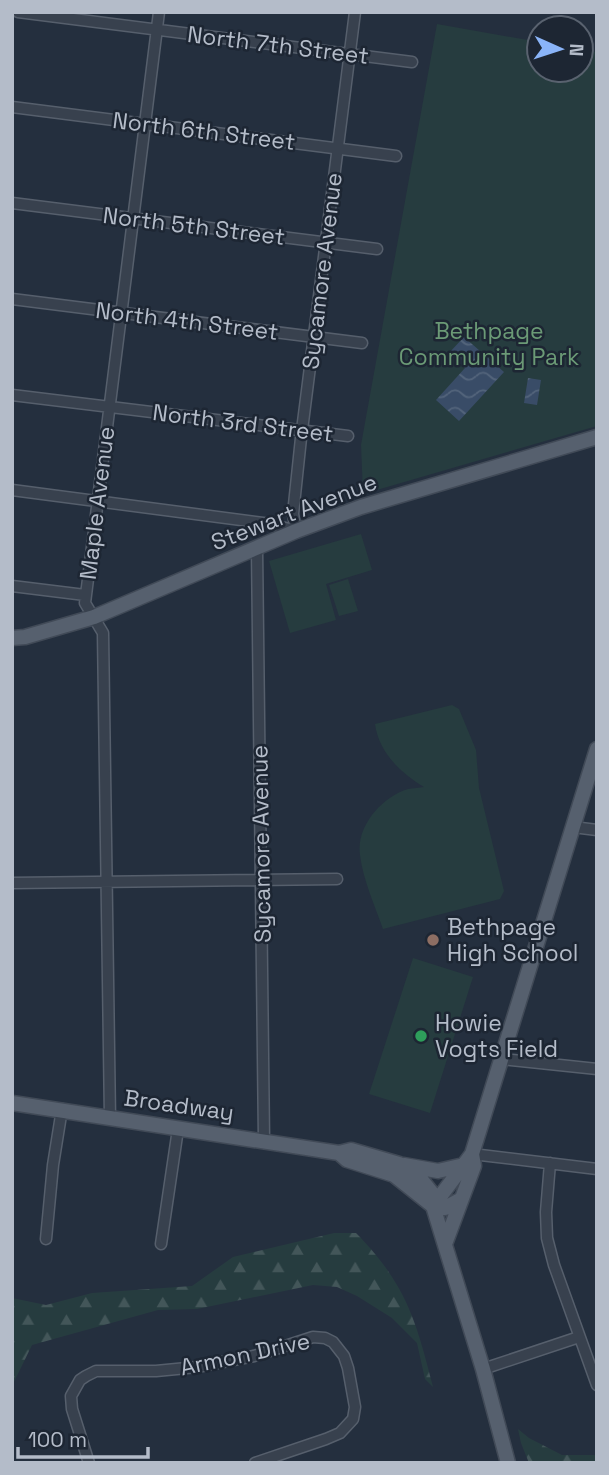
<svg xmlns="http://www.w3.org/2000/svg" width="609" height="1475" font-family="'Space Grotesk',sans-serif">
<defs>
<pattern id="forest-firs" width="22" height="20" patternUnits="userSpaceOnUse" patternTransform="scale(1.75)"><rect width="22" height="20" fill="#263c3f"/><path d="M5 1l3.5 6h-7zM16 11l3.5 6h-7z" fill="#435659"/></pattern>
<pattern id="water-waves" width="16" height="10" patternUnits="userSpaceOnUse" patternTransform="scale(1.75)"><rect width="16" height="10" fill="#394c67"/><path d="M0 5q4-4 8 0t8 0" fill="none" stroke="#53647b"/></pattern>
</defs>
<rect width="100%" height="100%" fill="#242f3e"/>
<path fill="url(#forest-firs)" d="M334,1233H356C406,1284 416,1320 433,1387L425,1379L417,1343L392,1318L357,1296L337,1287L313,1285L197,1309L158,1310L32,1345L12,1386V1298L46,1305L92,1293L192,1286L233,1257Z
M518,1429L529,1438L562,1455H597V1463H529L521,1443Z"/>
<path fill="#263c3f" d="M437,24L539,42V70H581V50L597,52V426L363,494L361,445Z
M361,534L372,570L326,584L336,620L290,633L269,561Z
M348,579L358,611L339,616L329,585Z
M452,705L459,709L476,750L479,788L504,891L500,899L383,929C375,906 363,880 360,855C356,826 382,797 408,789C413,788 420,788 424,787C401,773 379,753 375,724Z
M413,958L473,977L430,1113L369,1094Z"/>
<path fill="url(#water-waves)" d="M464,337L504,372L459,421L436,400L465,368L449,353Z
M528,378L541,380L537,405L524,403Z"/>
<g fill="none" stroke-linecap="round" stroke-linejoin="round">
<g stroke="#565f6c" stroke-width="13">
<path id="minor" d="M18,12L412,62
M12,107L396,156
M12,203L377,249
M12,299L362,343
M12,395L348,436
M12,490L271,524L296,531L293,514L301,438L355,12
M257,549L264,1140
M12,586L85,595
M573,827L597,830
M12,883L337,879
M502,1059L597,1069
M110,1119L103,633L85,603L159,12
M472,1154L597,1169
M550,1163L546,1212L547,1238L554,1265L597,1385
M46,1239L53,1165L62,1109
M161,1244L178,1129
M483,1369L579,1337
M89,1463L72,1409L71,1396L80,1380L86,1376L96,1371H156L197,1367L254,1356L313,1337L325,1338L333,1342L344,1356L348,1368L355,1407L353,1419L340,1433L326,1439L255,1463"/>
</g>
<g stroke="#414a57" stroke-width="17">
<path id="major" d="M12,638L25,637L94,617L296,531L361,507L597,437
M12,1103L339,1153L351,1150L399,1164L420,1178L432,1193L433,1206L483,1369L508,1463
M339,1153L347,1160L394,1175L433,1206L445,1208L460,1200
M404,1165L438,1171L464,1165
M433,1206L472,1154L597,749
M445,1244L474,1166L472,1154"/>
</g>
<use href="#minor" stroke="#38414e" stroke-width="10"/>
<use href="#major" stroke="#56606e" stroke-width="14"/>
</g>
<circle fill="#8d6e63" stroke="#1d2633" stroke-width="2.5" cx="433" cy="940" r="7"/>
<circle fill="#2e9e5b" stroke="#1d2633" stroke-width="2.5" cx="421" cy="1036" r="7"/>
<g text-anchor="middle" stroke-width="5" stroke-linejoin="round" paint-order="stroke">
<g font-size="23" fill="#b4bcc9" stroke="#1d2633">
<text transform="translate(278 45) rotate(7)" y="8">North 7th Street</text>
<text transform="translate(204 131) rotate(7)" y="8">North 6th Street</text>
<text transform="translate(194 226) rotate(7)" y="8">North 5th Street</text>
<text transform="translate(322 271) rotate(-83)" y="8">Sycamore Avenue</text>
<text transform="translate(187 321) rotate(7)" y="8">North 4th Street</text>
<text transform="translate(243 423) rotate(7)" y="8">North 3rd Street</text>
<text transform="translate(97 503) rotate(-83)" y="8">Maple Avenue</text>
<text transform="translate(294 512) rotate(-21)" y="8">Stewart Avenue</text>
<text transform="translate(261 844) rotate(-91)" y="8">Sycamore Avenue</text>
<text transform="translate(179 1105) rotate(8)" y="8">Broadway</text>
<text transform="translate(245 1354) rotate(-12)" y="8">Armon Drive</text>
</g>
<g font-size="23" fill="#6b9a76" stroke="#1d2633">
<text x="489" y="339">Bethpage<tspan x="489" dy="26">Community Park</tspan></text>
</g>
<g font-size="23" fill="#b4bcc9" stroke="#1d2633" text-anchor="start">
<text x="447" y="935">Bethpage<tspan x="447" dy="26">High School</tspan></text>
<text x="435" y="1031">Howie<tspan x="435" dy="26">Vogts Field</tspan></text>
</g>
</g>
<rect width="609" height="1475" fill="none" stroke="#b4bcc9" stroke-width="28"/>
<g transform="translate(560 49) rotate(93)"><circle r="33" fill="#1d2633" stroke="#59626f" stroke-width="2"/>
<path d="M0-5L12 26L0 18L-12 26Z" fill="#8ab4f8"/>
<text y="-10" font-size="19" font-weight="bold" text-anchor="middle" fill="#b4bcc9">N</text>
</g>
<path d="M18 1447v10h130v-10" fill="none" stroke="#b4bcc9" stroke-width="3.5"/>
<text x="28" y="1447" font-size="21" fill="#b4bcc9" stroke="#1d2633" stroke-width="5" paint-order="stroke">100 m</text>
</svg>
